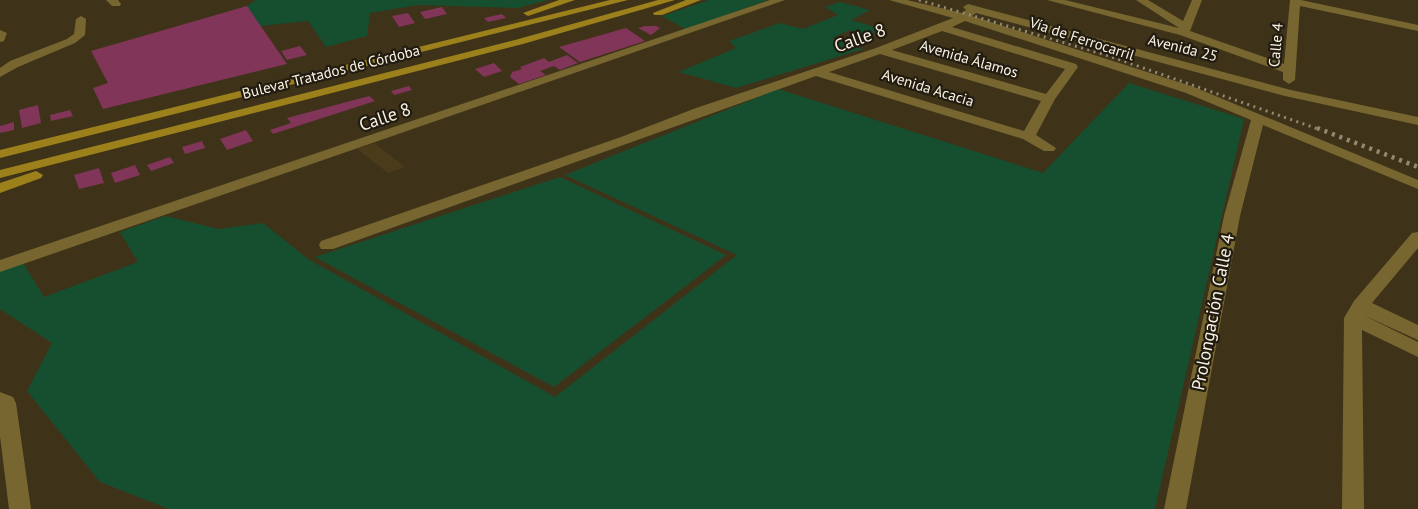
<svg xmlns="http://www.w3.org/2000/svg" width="1418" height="509" font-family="'PT Sans',sans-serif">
<rect width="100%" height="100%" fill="#3e3319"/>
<path fill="#4a3b1a" d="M374,143L405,167L388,173L357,149Z"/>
<path fill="#164f2f" d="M256,0H548L518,8L418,5L370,13L367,36L326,47L308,21L260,26L247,6Z
M709,0H768L687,30L662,16Z
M840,2L870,10L851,20L872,26L880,32L861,35L850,30L832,38L863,49L736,88L679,72L736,48L729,41L780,23L803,29L838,15L825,7Z
M1129,83L1244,119L1155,509H169L100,482L27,391L52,343L0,309V270L23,263L44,297L138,262L120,232L165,216L219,229L263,223L308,259L555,397L737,255L565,175L778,89L1043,173Z
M560,177L726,255L554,387L315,257Z"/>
<path fill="#803559" d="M247,6L287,64L103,109L93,88L108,83L91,51Z
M442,7L447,14L425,19L420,12Z
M408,13L415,23L399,27L392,16Z
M502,14L506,18L488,22L484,18Z
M645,26H656L660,28L651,35L638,28Z
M626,28L645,41L580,62L559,47Z
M300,46L307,55L287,60L281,51Z
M567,55L578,63L560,70L554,66L540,71L546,75L519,84L510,77L512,72L522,69L520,67L544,58L549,62Z
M494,63L502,71L484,77L475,69Z
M409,86L412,90L394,95L391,91Z
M369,96L375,101L273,134L270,130L291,123L287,118Z
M38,105L41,123L22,128L19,110Z
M70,110L73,116L51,121L50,115Z
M14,122V130L0,133V126Z
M246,130L253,141L227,150L220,139Z
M202,141L205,148L185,154L182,147Z
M170,157L174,163L151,171L147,165Z
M135,165L140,175L115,183L111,173Z
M99,168L104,183L79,189L74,175Z"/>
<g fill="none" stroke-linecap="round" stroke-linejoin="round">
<path fill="#77662f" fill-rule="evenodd" d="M106,0H118L121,4L120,6H112Z
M770,0H785L0,272V260Z
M889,0H907L962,13L966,10L963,7L968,4L1291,90L1418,117V125L1285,96L976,13L972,16L1194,87L1418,180V189L1263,125L1240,216L1186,509H1164L1224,216L1251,120L1186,93L965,21L952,27L1076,64L1078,67L1055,99L1036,135L1056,148L1054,151H1044L1023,139L816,76L333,249H321L319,245L321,241L621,137L696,108L876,48L953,18ZM942,31L1065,69L1046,94L892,50ZM880,54L1041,101L1024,131L829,72Z
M1047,0H1065L1179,28L1136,0H1148L1183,21L1192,0H1202L1190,31L1284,64L1290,0H1301L1418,25V31L1300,6L1295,80L1289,84L1283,80V72L1180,35Z
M81,16L86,19L85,35L75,43L18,67L0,77V68L10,61L67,39L74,34L76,19Z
M0,30L7,33L4,41L0,42Z
M1418,232V248L1372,303L1418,325V340L1363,315L1418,342V357L1362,330L1364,509H1342L1344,318L1354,301L1412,233Z"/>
<path fill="#77662f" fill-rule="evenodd" d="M0,392L13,397L16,403L31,509H9L0,436Z"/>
<path fill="#9c801b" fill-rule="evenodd" d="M559,0H575L528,16L523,13Z
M610,0H628L0,158V150Z
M658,0H675L523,44L0,178V170L515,40Z
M686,0H701L662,15H654L653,13Z
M36,171L43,175L41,178L0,193V183Z"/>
<path stroke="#938a75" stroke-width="3" stroke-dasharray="2 4.5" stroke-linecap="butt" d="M919,0L1109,56L1321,130"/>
<path stroke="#938a75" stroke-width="4.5" stroke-dasharray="3 5" stroke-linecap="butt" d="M1317,128L1418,167"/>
</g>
<g text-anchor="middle" stroke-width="4.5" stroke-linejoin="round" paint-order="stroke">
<g font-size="15" fill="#faf3e4" stroke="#211b10">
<text transform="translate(1082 39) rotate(18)" y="5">Vía de Ferrocarril</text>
<text transform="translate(1276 45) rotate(-85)" y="5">Calle 4</text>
<text transform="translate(1183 48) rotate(14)" y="5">Avenida 25</text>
<text transform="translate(969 59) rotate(16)" y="5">Avenida Álamos</text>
<text transform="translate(331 72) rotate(-14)" y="5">Bulevar Tratados de Córdoba</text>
<text transform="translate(928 88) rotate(17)" y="5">Avenida Acacia</text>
</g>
<g font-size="18" fill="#faf3e4" stroke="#211b10">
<text transform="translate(860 38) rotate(-20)" y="6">Calle 8</text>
<text transform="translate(385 117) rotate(-19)" y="6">Calle 8</text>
<text transform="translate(1213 312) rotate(-79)" y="6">Prolongación Calle 4</text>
</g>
</g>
</svg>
